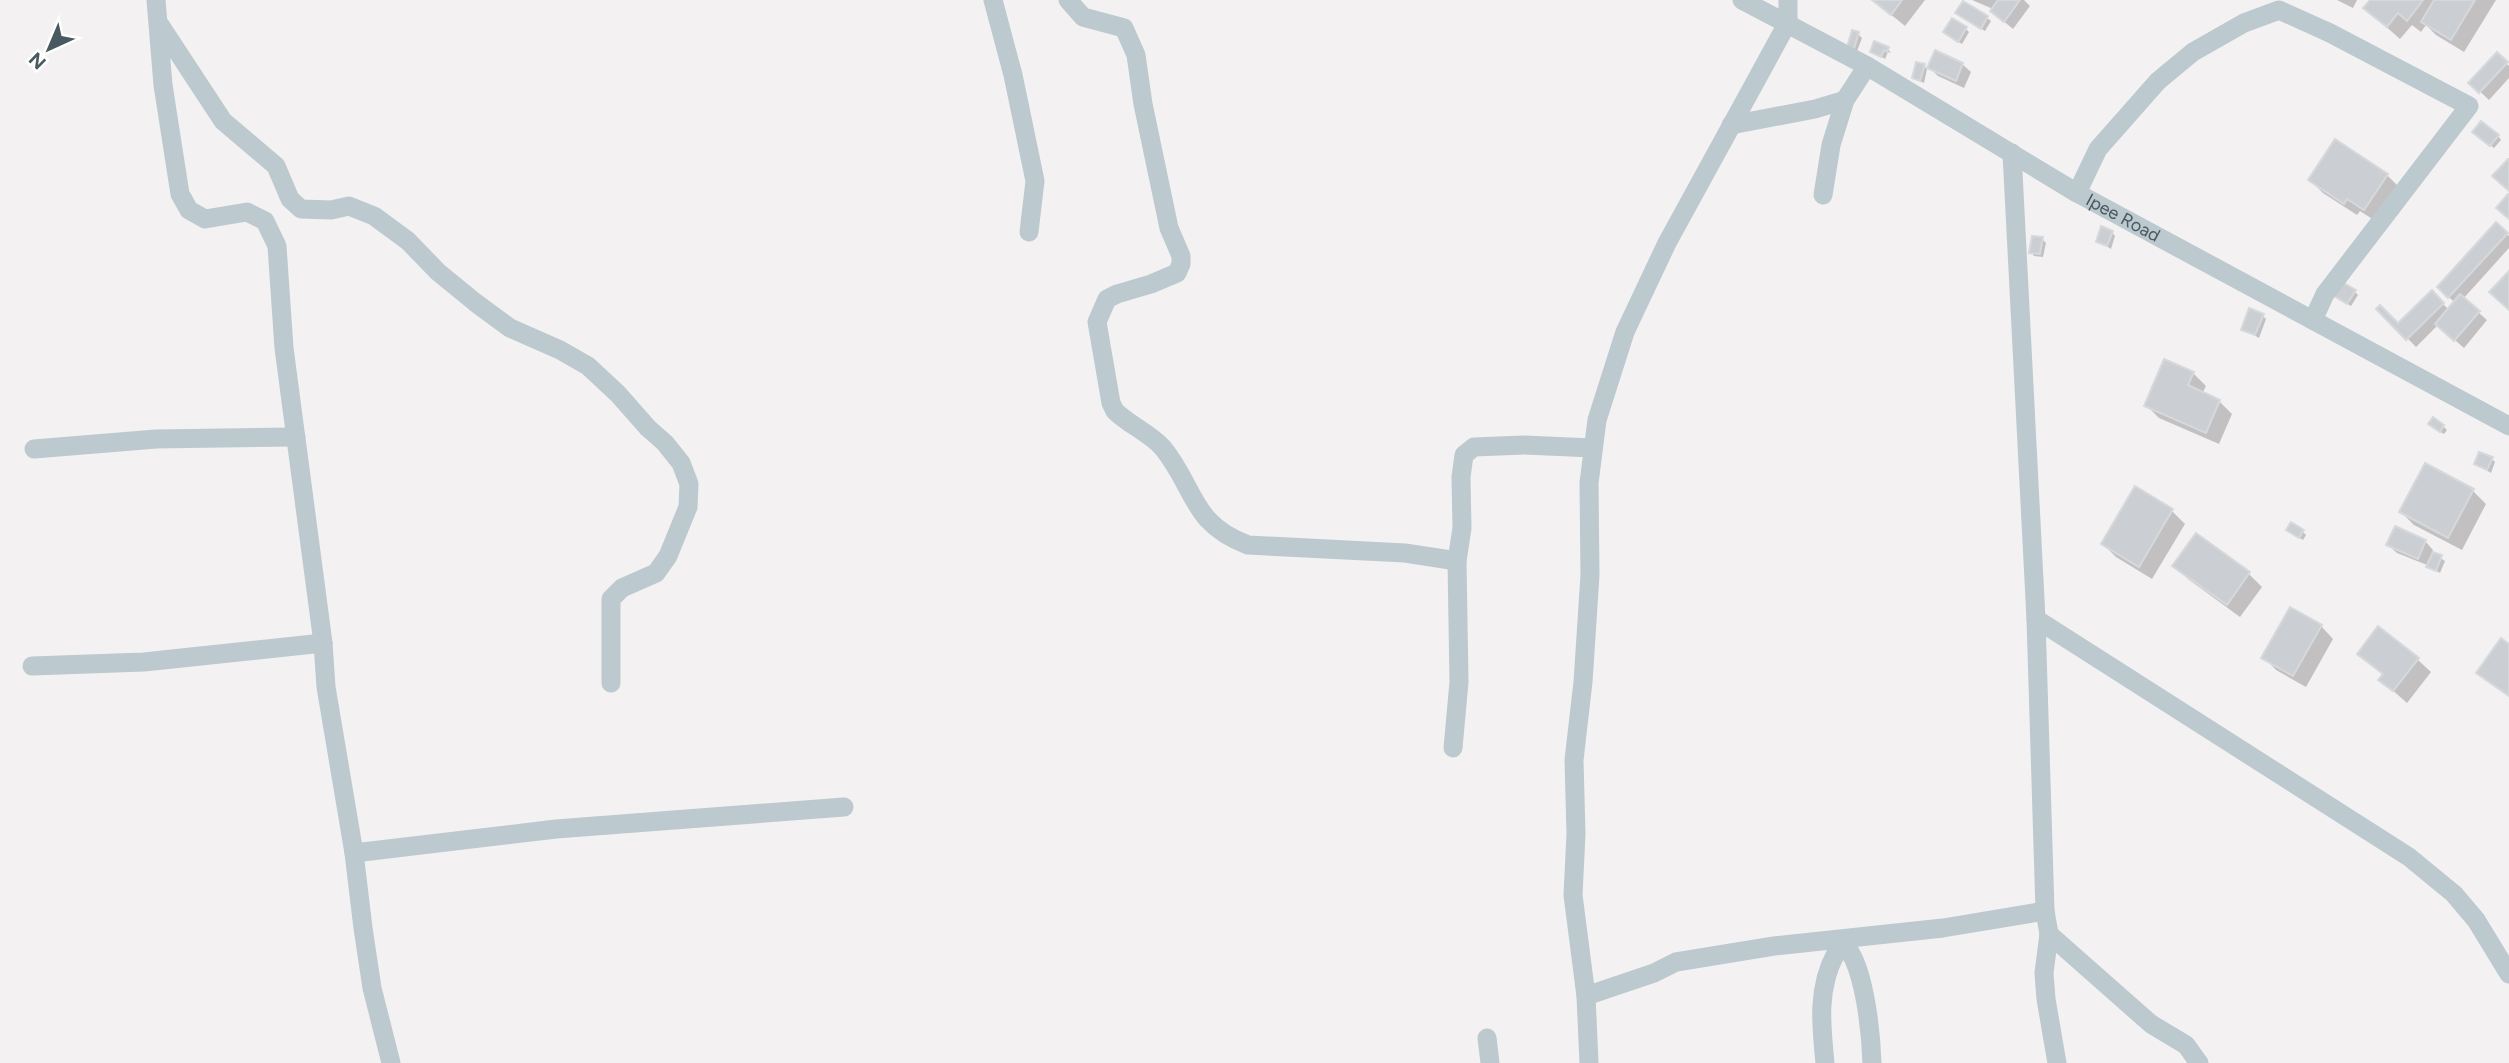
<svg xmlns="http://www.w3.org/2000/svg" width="2509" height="1063" font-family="Figtree,sans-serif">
<rect width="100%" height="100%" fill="#f3f1f2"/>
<path fill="#0003" d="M1873,0H1925L1905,26Z
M1972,0H2024L2030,6L2013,29L2001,19L1993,9Z
M2337,0H2357L2353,8Z
M2372,0H2496L2464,52L2436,35L2426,25L2421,32L2412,25L2400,39L2365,8Z
M1961,17L1987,18L1991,21L1985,31Z
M1966,29L1969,32L1962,44L1949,36Z
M1858,34L1862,38L1857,51L1852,50Z
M1888,49L1891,53L1888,52L1885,59L1872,51Z
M2497,55L2509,66V78L2489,100L2471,83Z
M1962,64L1971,72L1964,88L1938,76L1929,67Z
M1924,66L1927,69L1924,83L1914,78Z
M2478,136H2498L2501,140L2494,148Z
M2387,175L2400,188L2377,222L2360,211L2357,215L2323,193L2310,180Z
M2496,224L2509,236V248L2463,299L2487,320L2464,348L2438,325L2416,347L2379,309L2398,326L2432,293L2449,310L2455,303L2439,287Z
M2112,232L2115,236L2111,249L2098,241Z
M2042,239L2046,243L2043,257L2034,256L2031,252Z
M2355,292L2358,295L2351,306L2339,299Z
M2263,316L2266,319L2259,338L2243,329Z
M2193,373L2206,386L2202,394L2219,401L2232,414L2219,444L2159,418L2146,405Z
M2443,426L2447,430L2444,434L2434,428Z
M2492,459L2495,462L2491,473L2476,464Z
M2135,489L2172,511L2185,524L2152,579L2116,557L2103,544Z
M2473,491L2486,504L2462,550L2414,525L2401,512Z
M2302,531L2306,535L2303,540L2292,533Z
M2197,536L2249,574L2262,587L2240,617L2188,579L2175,566Z
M2425,541L2433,550L2432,553L2445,561L2440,573L2427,565L2397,553L2388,545Z
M2321,626L2333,639L2306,687L2276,670L2264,657Z
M2359,654L2418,660L2431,672L2407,703L2381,680L2384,676Z"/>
<path fill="#cbcfd3" stroke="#d5d9dc" stroke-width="2" d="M1872,0H1902L1891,15Z
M1998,0H2020L2004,22L1990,11Z
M2370,0H2423L2407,21L2398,13L2387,27L2363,8Z
M2434,0H2475L2451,40L2421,22Z
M1963,1L1988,16L1981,29L1955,13Z
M1952,18L1967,27L1958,42L1943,32Z
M1852,30L1859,32L1854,49L1847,47Z
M1874,41L1889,47L1887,52L1884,50L1881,57L1870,52Z
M1935,50L1963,63L1956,81L1927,68Z
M2497,52L2508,62L2479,93L2468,83Z
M1916,62L1925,64L1920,81L1912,78Z
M2481,121L2499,135L2490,146L2472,132Z
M2335,139L2388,174L2364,210L2347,199L2344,204L2308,180Z
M2508,159H2509V191L2492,176Z
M2508,194H2509V219L2496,208Z
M2496,222L2508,233L2448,298L2437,287Z
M2101,226L2113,231L2107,246L2096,242Z
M2032,236L2043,237L2040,254L2029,253Z
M2509,271V310L2489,292Z
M2342,282L2356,290L2347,304L2334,296Z
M2432,290L2444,303L2406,340L2376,309L2380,305L2398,323Z
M2460,294L2480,311L2454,341L2435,324Z
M2249,308L2264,314L2255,335L2241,330Z
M2164,359L2194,372L2188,385L2220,400L2206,433L2144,406Z
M2433,417L2444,425L2440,432L2428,424Z
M2479,452L2493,457L2487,470L2474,464Z
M2425,463L2474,489L2448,538L2399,512Z
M2135,486L2173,509L2139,567L2101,544Z
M2291,522L2304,530L2299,538L2286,530Z
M2395,526L2426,540L2418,559L2386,545Z
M2196,533L2250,572L2227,605L2172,566Z
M2433,552L2442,555L2436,571L2426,567Z
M2290,607L2322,625L2293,676L2261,658Z
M2378,626L2419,658L2393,691L2378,680L2383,674L2357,654Z
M2501,638L2509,644V696L2476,673Z"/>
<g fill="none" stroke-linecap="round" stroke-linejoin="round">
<g stroke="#bcc9ce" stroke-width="19">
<path d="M156,0L163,85L180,194L189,210L205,219L247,212L265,221L277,246L284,348L323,643L326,687L354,853L363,928L372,988L391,1063"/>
<path d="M993,0L1013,75L1035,181L1029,232"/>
<path d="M1068,0L1083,17L1124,28L1136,55L1143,104L1169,228L1181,256V264L1177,273L1151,284L1117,294L1107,299L1097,322L1111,403L1115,411C1129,425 1150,433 1163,448C1196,489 1191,524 1248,545L1405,553L1457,561"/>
<path id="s1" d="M1742,0L1867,66L2077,193L2509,426"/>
<path d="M160,25L223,121L276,166L290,199L301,209L331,210L349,206L374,216L408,241L438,272L476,303L510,328L560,350L588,366L618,394L648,428L665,443L681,463L689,484L688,507L668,556L656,573L622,588L611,599V683"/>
<path d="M1731,125L1815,109L1845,100"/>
<path d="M2012,153L2036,619L2045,911L2049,934L2044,973L2046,999L2057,1063"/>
<path d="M2077,193L2098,149L2158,81L2193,52L2244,23L2279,10L2330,33L2469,106L2325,294L2313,320"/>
<path d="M1823,195L1831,145L1845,100L1867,66"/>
<path d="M34,449L156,439L296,437"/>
<path d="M2036,619L2409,857L2454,894L2476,920L2509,974"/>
<path d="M32,666L144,662L323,643"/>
<path d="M1453,748L1459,682L1457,561L1462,528L1461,477L1464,455L1474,447L1524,445L1593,448"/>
<path d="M354,853L556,829L844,807"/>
<path d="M2049,934L2151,1024L2186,1045L2199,1063"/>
<path d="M1586,996L1573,895L1576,834L1574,760L1583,682L1590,575L1589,483L1597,420L1625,332L1667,243L1788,22V0"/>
<path d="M1487,1038L1490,1063"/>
<path d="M1589,1063L1586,996L1654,973L1676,962L1774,946L1943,928L2045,911"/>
<path d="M1825,1063C1821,1024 1817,988 1836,953L1848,949C1865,973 1871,1033 1872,1063"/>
</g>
</g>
<g text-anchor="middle" stroke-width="6" stroke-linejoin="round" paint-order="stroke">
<g font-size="18" fill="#48595f" stroke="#fff">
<text dy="6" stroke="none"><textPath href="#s1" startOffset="439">Ipee Road</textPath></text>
</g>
</g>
<g transform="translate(49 49) rotate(224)" stroke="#ffffff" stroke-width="5" paint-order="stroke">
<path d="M0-5L12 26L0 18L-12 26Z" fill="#48595f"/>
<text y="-10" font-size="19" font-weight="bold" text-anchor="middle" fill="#48595f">N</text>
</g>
</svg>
